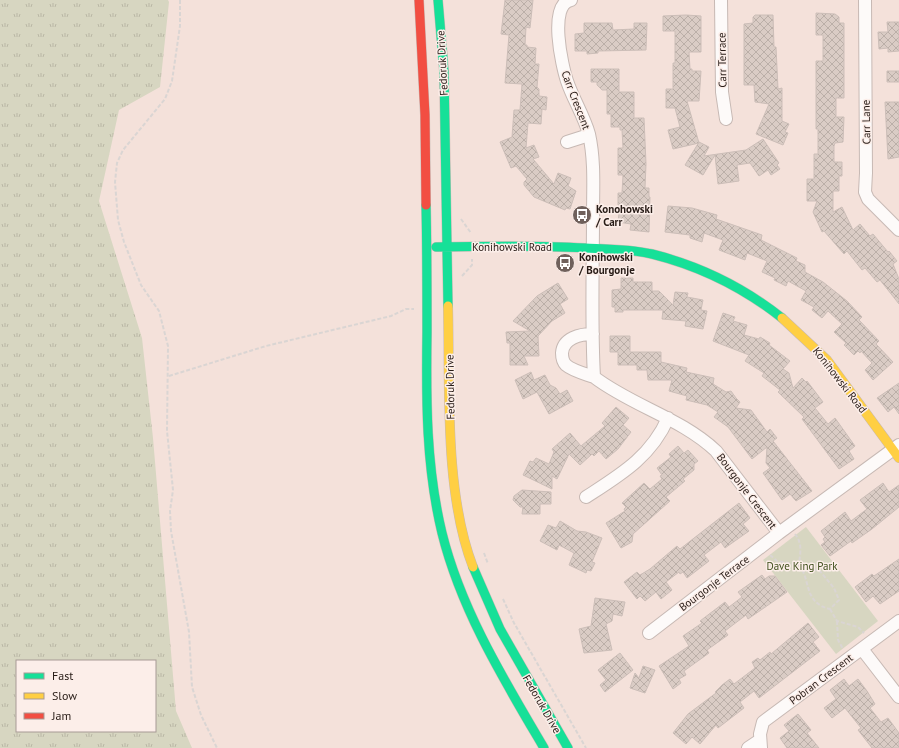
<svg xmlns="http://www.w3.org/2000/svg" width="899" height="748" font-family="'PT Sans',sans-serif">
<defs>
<pattern id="grass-tufts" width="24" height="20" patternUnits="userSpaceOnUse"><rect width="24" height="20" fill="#d7d6c1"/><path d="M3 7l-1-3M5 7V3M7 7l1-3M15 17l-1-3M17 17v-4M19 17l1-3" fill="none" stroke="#b9b7a5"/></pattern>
<pattern id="building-cross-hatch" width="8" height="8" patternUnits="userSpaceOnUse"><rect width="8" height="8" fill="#daccc5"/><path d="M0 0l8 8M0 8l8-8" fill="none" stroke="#bbafa8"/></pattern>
</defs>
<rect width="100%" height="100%" fill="#f4e1da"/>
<path fill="url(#grass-tufts)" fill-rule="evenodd" d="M0,0H168L169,2L160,87L119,110L99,201L142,338L153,438L176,711L192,748H0ZM17,661H155V731H17Z"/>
<path fill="#d7d6c1" d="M806,527L878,621L836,654L763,560Z"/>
<path fill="url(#building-cross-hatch)" stroke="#ccbeb8" d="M505,0H533L530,28L526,27L525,45H527V47L536,48L535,64H539L537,87L539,89V96L547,97L546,110L542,109L541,124L528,123L526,148L534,145L539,157L533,159L554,184L558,173L571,178L568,186L576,191L570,209L566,208L565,210L534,197L524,185V182L527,179L516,166L511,168L500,142L512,137L514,110H520L522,84L505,83L509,35L501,34Z
M816,13L835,14L839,17V23H844V98H836V117H844L843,142L835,143L834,146V162H842V176H839V191H833V212L842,207L853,230L860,224L870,236L873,234L888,252L889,251L897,261L893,264L899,279V304L880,280L877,282L865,268L862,270L847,251L844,254L824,231L822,232L813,212L817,201H807V179H814V154H818V129H816V61H823V35H816Z
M686,15L701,16V52H689L690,69H692V71H701L699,101H687L699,143L673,149L668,130L680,127L675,108H666V89H673V63H675V31H663V16Z
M755,15H773L774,47H776L778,89L782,88V121L789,124L785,132L788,133L783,145L756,134L769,104L755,102L754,85H744V24L753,23V17Z
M887,22H899V51L888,52V48L879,49L878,32H888Z
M584,23H612L613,30L634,29V23H647L646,50L598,51V53L587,54V51H575V34L584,33Z
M591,69H619V92H634V118H644L646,164L645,188H649V197H650L649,232L630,230L631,224L618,222L620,205H618V193H622L623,175H618V148H623L622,130H620V127H611V114H607V90H602L597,85V82H591Z
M887,71H899V82H887Z
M885,102H899V157L888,159Z
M763,139L779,163L777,165L780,169L771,175L768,170L759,176L750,163L737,165L739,181L718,184L715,155L703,175L685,165L699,142L709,147L704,156L746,150Z
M668,206L692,208L717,215L716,219L762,235L761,240L797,258L796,261L805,265V272L823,282L847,301L862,317L859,320L879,341L876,344L893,362L873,380L865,370L872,363L861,351L860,353L858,351L854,355L844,345L846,343L834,332L842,324L828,311L822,318L812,310L814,307L801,300L806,291L788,281L786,286L774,280L775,278L762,272L767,261L747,253L745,260L719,250L723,240L704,233L702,242L690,238V235L665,232Z
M621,278H633V282H652V291H659L673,305L675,292L688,293L687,297L703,300L701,310L707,311L703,329L685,326L686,321L662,319L663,310H623V312H615V307H612V290L621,289Z
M558,283L568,299L560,304L565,313L552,321L538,336L539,356H524L528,365H510V343H507L506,332L530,331L513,321L537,296Z
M723,313L735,317L733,321L747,325L744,335L759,339L760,337L770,343L769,345L790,361L783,369L789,373L793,388L802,378L806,382L807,381L823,402L815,408L828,424L835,418L855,446L849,451L854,459L839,469L802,419L804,417L778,392L780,390L762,376L764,373L745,361L749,355L713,341Z
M610,336H630V352H661V362L687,368L686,372L714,378L713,384L726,392L731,391L736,398L740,402L736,408L751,410L767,432L770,429L777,438L773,441L812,491L796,501L790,494L782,500L763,473L770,468L766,463L767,447L752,459L728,427L714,417L718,412L707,405L686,400L687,396L669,391L672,380H648L647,370H637V365H618V352H610Z
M531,372L534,380L545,375L550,385L556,388L560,394L567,390L573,401L549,414L537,392L523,399L515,380Z
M899,383V414L894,407L888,412L877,398Z
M616,407L629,418L623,425L631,432L618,449L606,459L599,451L594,456L592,454L580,465L569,454L557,479L552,476V489L523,475L530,461L533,462L536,458L549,464L554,452L552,449L570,433L581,446L605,426L602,423Z
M678,446L684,453L688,450L698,461L694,464V470L683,479L685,481L666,497L670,501L633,534L632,542L621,548L606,523L625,511L624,509L626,507L622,503L644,483L650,489L662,479L660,476L662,475L657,468L671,457L669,454Z
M883,483L889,492L899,485V507L872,529L852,543L851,541L830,556L821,545L825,542L823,539L825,537L821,531L845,512L851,521L867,509L860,500Z
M522,490L551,492V504H540V514H522L523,507H520L513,500L514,496Z
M739,503L750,518L743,524L749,531L725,548L721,542L704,555L709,561L687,578L683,572L680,574L679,572L666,582L672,590L661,599L656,592L645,601L640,596L637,599L624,582L637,572L640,575L650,569L677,546L680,549Z
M560,521L577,531L586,532L602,538L592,562L595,563L591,571L587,570L586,573L569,565L574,553L559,545L557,550L540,541L548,525L556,528Z
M899,559V591L880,604L873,596L866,602L855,587L872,574L874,576Z
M762,575L765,579L769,576H775L787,592L748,619L746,615L725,631L728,635L707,650L709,653L684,671L686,675L679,679L681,683L673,689L659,666L689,646L683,636L702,623L700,621L725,602L729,607L742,597L738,592Z
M595,598L625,602L622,616L613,614L612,621L606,624L612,650L584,653L579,629L591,626Z
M808,623L819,637L813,642L820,651L759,698L754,691L740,702L744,708L718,728L716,725L700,744L692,737L686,744L673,733L688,714L716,693L715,692L722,685L730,679L734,684L755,668L752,662L758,658L760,660L770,652L771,654Z
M620,653L633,670L605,692L600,685L606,680L598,670Z
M643,666L655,670L645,693L630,688L635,673L639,678Z
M844,679L849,686L858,679L867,691L875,704L870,708L881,722L888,718L899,733V748H872L858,730L861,728L845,708L832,718L824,708L836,699L830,690Z
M798,714L811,730L807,733L819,748H787L780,738L789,731L784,725Z"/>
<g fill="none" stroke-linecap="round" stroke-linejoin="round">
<g stroke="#c7b9b4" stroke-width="14">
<path id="street" d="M571,0C548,4 562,66 567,81C573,99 584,116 589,134C595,161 593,189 593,216C593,269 591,323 594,377C632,406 681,418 716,451L779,533L899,445
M721,0L722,92L726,119
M865,0L866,173L865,192L868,199L899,230
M567,142L589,135
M593,334C580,334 563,338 562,353C562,357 563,362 566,365C573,371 586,374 594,377
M586,497C620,475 651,457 668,418
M649,633L779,533
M862,649L899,697
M748,748L760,740
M761,748L760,734L763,722L899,621"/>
</g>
<g stroke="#c7b9b4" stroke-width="10">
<path id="fast" d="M438,0L444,71L448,306
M426,205C427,247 427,290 427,332C426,400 426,467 442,533C461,610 504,680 544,748
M436,247C486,246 536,245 585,248C607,249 630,249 652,254C700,266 743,287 782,318
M473,567L500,629L568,748"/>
</g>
<g stroke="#c7b9b4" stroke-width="10">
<path id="slow" d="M448,306C450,387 444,492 473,567
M782,318L827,360L899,458"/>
</g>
<g stroke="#c7b9b4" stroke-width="10">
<path id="jam" d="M419,0L425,115L426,205"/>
</g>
<path stroke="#dad5d3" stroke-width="2" stroke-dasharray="4 2" stroke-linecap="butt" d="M180,0V26L172,81L165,99L123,150L117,163L115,182L118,220L124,242L141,285L159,311L168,346L167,431L173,490L170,511L171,531L189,632L192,687L201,715L217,748
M461,219L471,233
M462,276L472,265V259
M169,376L266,346L391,316L406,309H414
M484,553L488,564
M770,555L777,561L799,565C800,553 803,544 795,534
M799,565C811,579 803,603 830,609L839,600L834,588L819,570L804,571
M503,599L514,623L586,748
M830,609L837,621L858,627L864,633
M837,621L838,640L843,649"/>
<use href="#street" stroke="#fdfaf9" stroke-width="12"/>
<use href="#fast" stroke="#16e098" stroke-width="9"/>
<use href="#slow" stroke="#ffcf43" stroke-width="9"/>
<use href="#jam" stroke="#f24e42" stroke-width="9"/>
</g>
<defs>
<g id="bus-disc" transform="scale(1)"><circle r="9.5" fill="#6f605b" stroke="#fceee9"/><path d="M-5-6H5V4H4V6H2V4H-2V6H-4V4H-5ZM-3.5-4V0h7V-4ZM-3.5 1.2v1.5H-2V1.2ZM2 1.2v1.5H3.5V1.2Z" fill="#fff"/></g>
</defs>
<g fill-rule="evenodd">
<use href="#bus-disc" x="582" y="215"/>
<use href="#bus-disc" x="565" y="263"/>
</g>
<g text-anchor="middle" stroke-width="3" stroke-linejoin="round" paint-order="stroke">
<g font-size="11" fill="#271b16" stroke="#fceee9">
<text transform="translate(722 60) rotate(-91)" y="4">Carr Terrace</text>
<text transform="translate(442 63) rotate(-93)" y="4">Fedoruk Drive</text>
<text transform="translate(576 100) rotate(69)" y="4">Carr Crescent</text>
<text transform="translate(866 122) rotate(-91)" y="4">Carr Lane</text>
<text x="512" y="251">Konihowski Road</text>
<text transform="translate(840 380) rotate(52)" y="4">Konihowski Road</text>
<text transform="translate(450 387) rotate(-91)" y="4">Fedoruk Drive</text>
<text transform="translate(747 491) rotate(53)" y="4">Bourgonje Crescent</text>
<text transform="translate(714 583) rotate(-37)" y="4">Bourgonje Terrace</text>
<text transform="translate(821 679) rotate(-37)" y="4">Pobran Crescent</text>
<text transform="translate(542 704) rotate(60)" y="4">Fedoruk Drive</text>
</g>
<g font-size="11" font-weight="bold" fill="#271b16" stroke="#fceee9" text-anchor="start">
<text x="596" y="213">Konohowski<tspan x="596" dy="13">/ Carr</tspan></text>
<text x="579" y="261">Konihowski<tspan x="579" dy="13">/ Bourgonje</tspan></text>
</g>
<g font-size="11" fill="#3f4f1c" stroke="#fceee9">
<text x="802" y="570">Dave King Park</text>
</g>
</g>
<rect x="16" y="660" width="140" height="72" fill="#fceee9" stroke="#a79a95"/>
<rect x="24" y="673" width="20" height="6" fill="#16e098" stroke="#a79a95"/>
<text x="52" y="680" font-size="12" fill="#271b16">Fast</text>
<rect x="24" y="693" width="20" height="6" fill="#ffcf43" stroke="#a79a95"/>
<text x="52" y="700" font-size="12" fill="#271b16">Slow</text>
<rect x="24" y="713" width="20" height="6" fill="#f24e42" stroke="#a79a95"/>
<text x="52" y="720" font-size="12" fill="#271b16">Jam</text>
</svg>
